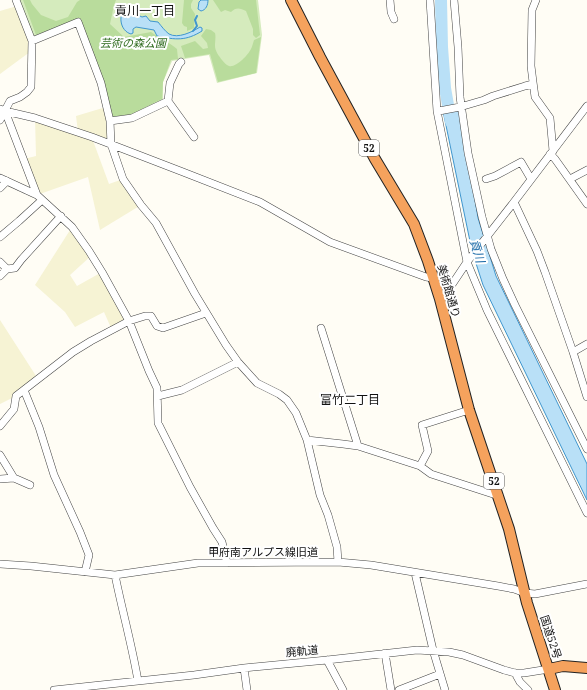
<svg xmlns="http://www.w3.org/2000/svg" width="587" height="690" font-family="'Noto Serif','Noto Sans JP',serif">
<rect width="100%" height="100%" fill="#fffdf5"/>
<path fill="#f6f3d4" d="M17,6L30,40V52L23,57L0,74V11Z
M106,107L111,144L92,138L109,184L123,179L141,205L100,230L88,177L37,195L24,159L36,156L35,118L78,132L76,116Z
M72,227L92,255L70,275L77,286L102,272L129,321L112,330L104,312L75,327L65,312L35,285Z
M0,320L38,379L16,396L0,404Z"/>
<path fill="#d5ebbd" d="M18,0H258L262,35L257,73L217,83L209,55L172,61L163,82V101L132,115L111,117L79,20L34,38Z"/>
<path fill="#b9dc9c" d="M23,0H30L32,4L41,15L56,21L68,17L77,2L80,0H116L114,5L110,24L124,37L151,32C159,38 169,42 177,49L178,59L171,60L163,82L162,99L132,114L112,117L78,19L36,35Z
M184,0H193L191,4V8L195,14L194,28L187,31V27L184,26L182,23Z
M213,0H256L260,35L256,38L253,35V29L246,11C240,8 236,7 231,12L225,10L221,12Z
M206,29L211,30L215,33C216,37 215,41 215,46C215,51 219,56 222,60C224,62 226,65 229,66C236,68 248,55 251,49C252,47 253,43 254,40L261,37L256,73L218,82L210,54L185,58L181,46L195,41L203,49L208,48L207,43L201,36Z"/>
<path fill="#b9e0f7" stroke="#3f96cf" d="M201,0H208C208,5 206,10 201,11L198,9L199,2Z
M127,7C132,9 136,10 138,15L142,17L146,16L150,21L158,22C162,27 165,31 169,34C178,39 192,32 200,27L202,28V31C186,41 176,40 157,36L154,30L136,27L133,29V33L131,34C120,31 117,14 127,7Z
M460,108L478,218L496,276L587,464V500L483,285L472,251L443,111Z"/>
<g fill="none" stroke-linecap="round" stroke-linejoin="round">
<path stroke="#3f96cf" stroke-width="2" d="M193,31L197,26L195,20L197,16"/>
<path stroke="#b9e0f7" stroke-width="12" d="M441,0L442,47L445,88L451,122"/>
<g stroke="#444" stroke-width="8">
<path id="minor" d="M390,0L391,12L394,19
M430,0L437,111L467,262L487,310L587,513
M454,0L458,47L460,97L468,153L482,217L491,249L503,279L515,305L587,449
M536,0L532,10L531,66L533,82L535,97L550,118L553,151
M32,41L78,22L101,83L110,121L111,144L123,179L141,205L156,223L195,294L226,345L238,362L257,383L279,394L287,400L296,413L307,440L320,495L328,515L337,547L338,562
M181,62L179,64L170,83L168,101L194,137
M0,109L5,111L35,118L92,137L183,172L260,202L330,242L426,277L433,278
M5,111L37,195L72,227L89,251L102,272L129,321L149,371L157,388L158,423L190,487L213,528L222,542L227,563
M439,111L460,107L484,100L493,96L525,86L533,84
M0,120L10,101L20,97L27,92L31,87L32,41L16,0
M110,121L132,118L168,101
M550,154L555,159L587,204
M0,178L37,195
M486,179L495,176L521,162L531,179
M570,179L587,170
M0,188L7,181
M514,202L537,251L545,272L573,352L587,397
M0,237L19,221L42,200
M0,262L7,269
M0,276L7,269L15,268L21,260L61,216
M440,299L453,283L467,262L514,202L587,106
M321,328L358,446
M573,352L587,344
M24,390L39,427L54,475L80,532L89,555L85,572
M158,396L182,390L238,362
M0,426L14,409L16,396L73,352L91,341L129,321L145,316H151L157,326L163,328L206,313
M307,440L343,444L358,446L420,466L431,474L499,496
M0,455L14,478
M420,466L428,451L422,425L469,410
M0,479L14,478L30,485
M0,564L31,566L115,575L198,563L338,562L371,565L498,586L514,589L525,593L535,594L587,584
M415,573L433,650L445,690
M115,575C122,610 132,645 138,681
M385,653L391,690
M327,660L343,690
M244,668L247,690
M515,673L520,682L528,690
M54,690L194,675L244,668L327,660L417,650L449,652L463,655L504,670L515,673H524L549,669
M399,690L440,674"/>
</g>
<g stroke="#222" stroke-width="12">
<path id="highway" d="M291,0L320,57L375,159L414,224L428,261L440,299L469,410L509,529L527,603L555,690
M549,669L563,666L587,668"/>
</g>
<use href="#minor" stroke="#fff" stroke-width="7"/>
<use href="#highway" stroke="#f5a25d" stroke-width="10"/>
</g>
<g text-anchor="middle" stroke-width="4" stroke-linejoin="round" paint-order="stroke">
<g fill="#fff" stroke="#585858" stroke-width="1">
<rect x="359" y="140" width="20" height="16" rx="3"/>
<rect x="484" y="473" width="20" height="16" rx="3"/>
</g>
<g font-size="10" font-weight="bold" fill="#111">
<text x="369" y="152">52</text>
<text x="494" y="485">52</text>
</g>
<g font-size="11" font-style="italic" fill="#2f6b1f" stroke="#fff">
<text x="133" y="47">芸術の森公園</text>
</g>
<g font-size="11" fill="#111" stroke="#fff">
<text transform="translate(449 291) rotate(74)" y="4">美術館通り</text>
<text x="263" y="556">甲府南アルプス線旧道</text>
<text transform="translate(551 637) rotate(72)" y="4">国道52号</text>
<text transform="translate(302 651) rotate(-5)" y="4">廃軌道</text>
</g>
<g font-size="12" fill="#111" stroke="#fff">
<text x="145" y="15">貢川一丁目</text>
<text x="350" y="404">富竹二丁目</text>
</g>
<g font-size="12" font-style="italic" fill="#1768a6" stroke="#fff">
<text transform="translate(477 251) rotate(73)" y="4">貢川</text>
</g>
</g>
</svg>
